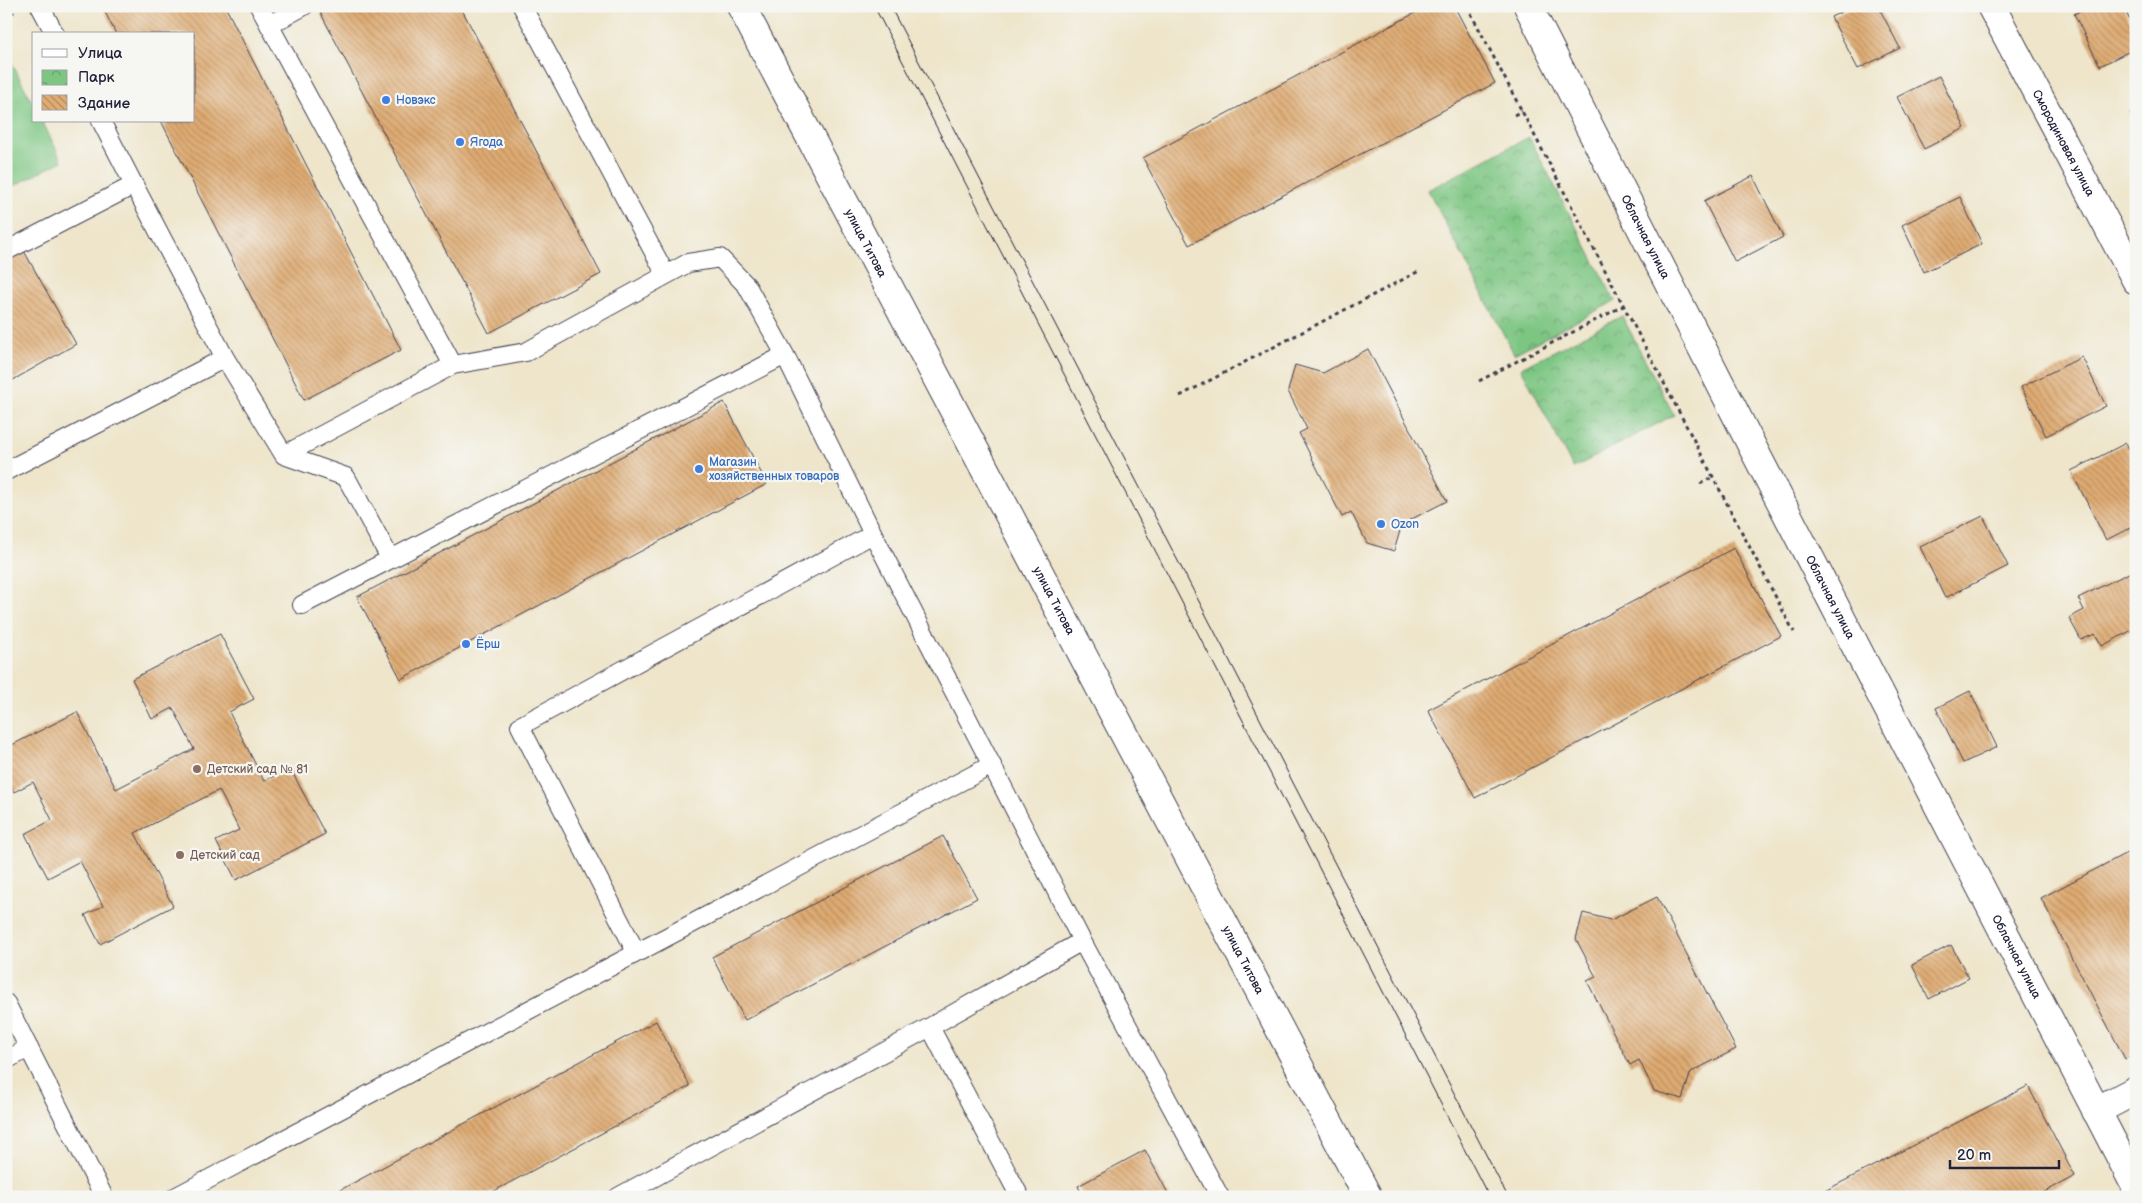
<svg xmlns="http://www.w3.org/2000/svg" width="2142" height="1203" font-family="'Balsamiq Sans',sans-serif">
<defs>
<pattern id="park-crowns" width="20" height="18" patternUnits="userSpaceOnUse" patternTransform="scale(1.25)"><rect width="20" height="18" fill="#7dc682"/><path d="M2 6a3 3 0 1 1 6 0M12 15a3 3 0 1 1 6 0" fill="none" stroke="#66a06c"/></pattern>
<pattern id="building-back-hatch" width="6" height="6" patternUnits="userSpaceOnUse" patternTransform="scale(1.25)"><rect width="6" height="6" fill="#dfab72"/><path d="M-1 5l2 2M0 0l6 6M5-1l2 2" fill="none" stroke="#b48b5f"/></pattern>
</defs>
<rect width="100%" height="100%" fill="#f6f6f2"/>
<filter id="ink" filterUnits="userSpaceOnUse"><feTurbulence type="fractalNoise" baseFrequency=".02" numOctaves="2"/><feDisplacementMap in="SourceGraphic" scale="10" xChannelSelector="R" yChannelSelector="G"/><feConvolveMatrix kernelMatrix="1 2 1 2 8 2 1 2 1" color-interpolation-filters="sRGB"/></filter>
<filter id="wash" filterUnits="userSpaceOnUse"><feTurbulence type="fractalNoise" baseFrequency=".0096" numOctaves="4" result="noise"/><feDisplacementMap in="SourceGraphic" scale="20" xChannelSelector="R" yChannelSelector="G"/><feGaussianBlur stdDeviation="1.12" result="paint"/><feColorMatrix in="noise" values="0 0 0 0 0 0 0 0 0 0 0 0 0 0 0 0 0 1.4 0 .05"/><feComposite in="paint" operator="in"/></filter>
<g filter="url(#wash)">
<rect width="100%" height="100%" fill="#eee5ca"/>
<path fill="#7dc682" stroke="#50745e" d="M6,52L34,106V121H42L62,161L6,190Z"/>
<path fill="url(#park-crowns)" stroke="#50745e" d="M1529,137L1615,301L1514,354L1428,190Z
M1622,316L1674,415L1573,468L1521,368Z"/>
<g id="blocks">
<path fill="url(#building-back-hatch)" d="M102,6H225L401,350L304,400L161,121H194V34H116Z
M325,6H460L601,274L489,333L319,10Z
M1428,6H1454L1495,83L1189,245L1143,158Z
M1853,6H1878L1900,48L1858,69L1831,17Z
M2090,6H2123L2136,33V48L2100,66L2074,14Z
M1939,76L1965,128L1924,149L1897,97Z
M2136,110V125L2130,113Z
M1753,176L1783,237L1735,262L1704,201Z
M1960,197L1982,244L1924,272L1902,225Z
M24,251L76,344L6,384V261Z
M1368,349L1447,501L1402,524L1394,551L1367,543L1351,512L1342,517L1299,433L1307,429L1288,391L1295,365L1323,373Z
M2082,357L2106,406L2046,436L2021,387Z
M724,402L767,484L401,679L357,597Z
M2126,443L2136,462V525L2106,540L2071,471Z
M1983,516L2008,566L1945,598L1920,547Z
M1734,548L1781,636L1475,798L1428,710Z
M2133,571L2136,576V628L2102,646L2095,634L2081,640L2069,618L2084,610L2078,598Z
M220,634L254,699L229,712L264,781L290,768L325,834L236,880L216,841L239,830L219,790L135,833L173,906L100,944L85,915L103,906L80,861L48,878L25,834L52,820L33,782L14,792L6,777V748L77,712L116,789L194,749L173,708L152,719L132,679Z
M1970,691L1997,747L1963,763L1936,708Z
M943,836L977,898L745,1020L712,957Z
M2136,848V1053L2125,1059L2041,898Z
M1657,897L1736,1049L1691,1072L1682,1099L1654,1091L1639,1060L1630,1065L1587,981L1596,977L1576,939L1583,913L1611,920Z
M1951,945L1969,978L1929,999L1912,965Z
M656,1021L690,1086L483,1197H327Z
M2028,1086L2075,1176L2035,1197H1813Z
M1145,1150L1170,1197H1083L1078,1186Z"/>
</g>
</g>
<g filter="url(#ink)">
<use href="#blocks" fill-opacity="0" stroke="#413f50" stroke-width="1"/>
<g fill="none" stroke-linecap="round" stroke-linejoin="round">
<g stroke="#413f50" stroke-width="20">
<path id="lane" d="M40,6L55,34
M259,6L453,365L284,455
M522,6L666,275
M269,25L304,6
M101,121L134,185
M6,251L134,185L225,358L284,455L346,477L390,558
M453,365L526,352L688,263L720,258L747,286L785,355
M6,471L225,358
M302,605L785,355L873,534
M636,952L520,726L873,534L1082,941L1220,1197
M6,1003L104,1197
M930,1027L1020,1197
M6,1060L29,1048
M175,1197L992,765
M618,1197L930,1027L1082,941"/>
</g>
<g stroke="#413f50" stroke-width="30">
<g id="street">
<path id="s1" d="M741,6L1368,1197"/>
<path id="s2" d="M1528,6L1756,454L2136,1187"/>
<path id="s3" d="M1991,6L2136,280"/>
<path d="M2096,1111L2136,1090"/>
</g>
</g>
<path stroke="#413f50" stroke-width="3" stroke-dasharray="4 4" stroke-linecap="butt" d="M1467,6L1794,632
M6,17L14,12
M1514,115L1522,111
M1479,381L1623,306
M1180,396L1421,270
M1700,484L1713,477"/>
<use href="#lane" stroke="#fff" stroke-width="18"/>
<use href="#street" stroke="#fff" stroke-width="28"/>
<path stroke="#22223b" stroke-width="1" d="M874,6L1489,1197
M890,6L1508,1197"/>
</g>
</g>
<g fill="#3f7fe0" stroke="#f6f6f2" stroke-width="2">
<circle cx="386" cy="100" r="5"/>
<circle cx="460" cy="142" r="5"/>
<circle cx="699" cy="469" r="5"/>
<circle cx="1381" cy="524" r="5"/>
<circle cx="466" cy="644" r="5"/>
</g>
<g fill="#8d6e63" stroke="#f6f6f2" stroke-width="2">
<circle cx="197" cy="769" r="5"/>
<circle cx="180" cy="855" r="5"/>
</g>
<g text-anchor="middle" stroke-width="4.5" stroke-linejoin="round" paint-order="stroke">
<g font-size="12" fill="#366cbe" stroke="#f6f6f2" text-anchor="start">
<text x="396" y="104">Новэкс</text>
<text x="470" y="146">Ягода</text>
<text x="709" y="466">Магазин<tspan x="709" dy="14">хозяйственных товаров</tspan></text>
<text x="1391" y="528">Ozon</text>
<text x="476" y="648">Ёрш</text>
</g>
<g font-size="12" fill="#22223b" stroke="#f6f6f2">
<text dy="4" stroke="none"><textPath href="#s3" startOffset="155">Смородиновая улица</textPath></text>
<text dy="4" stroke="none"><textPath href="#s2" startOffset="259">Облачная улица</textPath></text>
<text dy="4" stroke="none"><textPath href="#s1" startOffset="268">улица Титова</textPath></text>
<text dy="4" stroke="none"><textPath href="#s2" startOffset="664">Облачная улица</textPath></text>
<text dy="4" stroke="none"><textPath href="#s1" startOffset="672">улица Титова</textPath></text>
<text dy="4" stroke="none"><textPath href="#s2" startOffset="1069">Облачная улица</textPath></text>
<text dy="4" stroke="none"><textPath href="#s1" startOffset="1078">улица Титова</textPath></text>
</g>
<g font-size="12" fill="#785e54" stroke="#f6f6f2" text-anchor="start">
<text x="207" y="773">Детский сад № 81</text>
<text x="190" y="859">Детский сад</text>
</g>
</g>
<rect width="2142" height="1203" fill="none" stroke="#f6f6f2" stroke-width="25"/>
<rect x="32" y="32" width="162" height="90" fill="#f6f6f2" stroke="#a1a1a9"/>
<rect x="42" y="49" width="25" height="8" fill="#ffffff" stroke="#a1a1a9"/>
<text x="78" y="58" font-size="15" fill="#22223b">Улица</text>
<rect x="42" y="70" width="25" height="15" fill="url(#park-crowns)" stroke="#a1a1a9"/>
<text x="78" y="82" font-size="15" fill="#22223b">Парк</text>
<rect x="42" y="95" width="25" height="15" fill="url(#building-back-hatch)" stroke="#a1a1a9"/>
<text x="78" y="108" font-size="15" fill="#22223b">Здание</text>
<path d="M1950 1160v8h109v-8" fill="none" stroke="#22223b" stroke-width="2.5"/>
<text x="1957" y="1160" font-size="15" fill="#22223b" stroke="#f6f6f2" stroke-width="4" paint-order="stroke">20 m</text>
</svg>
